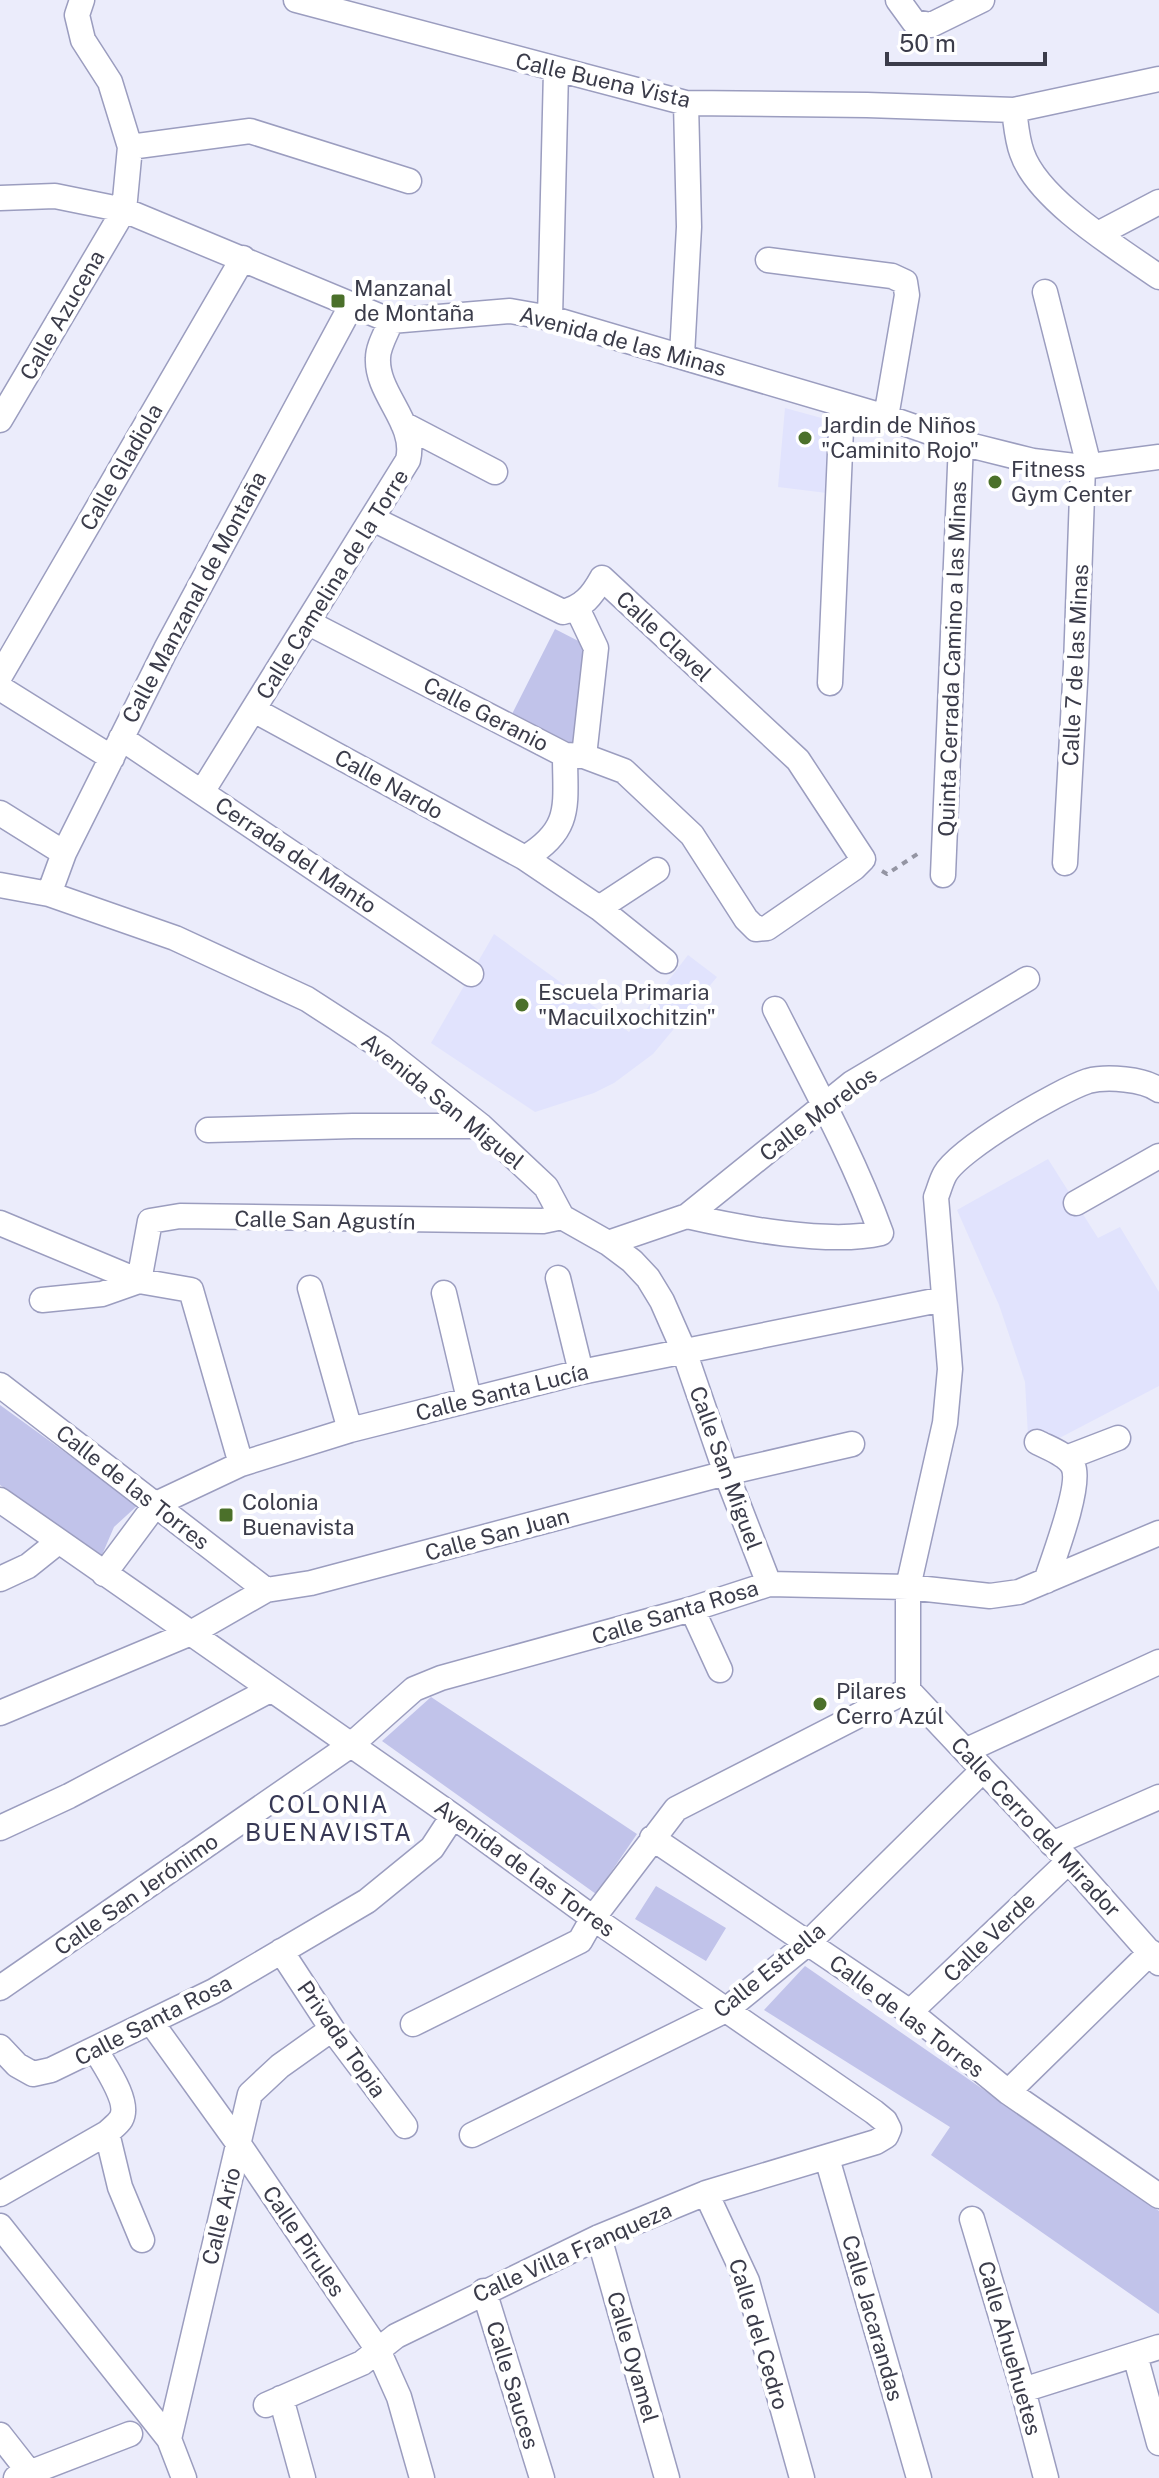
<svg xmlns="http://www.w3.org/2000/svg" width="1159" height="2478" font-family="'Public Sans',sans-serif">
<rect width="100%" height="100%" fill="#ebecfb"/>
<path fill="#e1e3fd" d="M785,408L829,420L827,493L778,487Z
M494,934L629,1032L688,955L717,977L653,1054L614,1083L594,1093L535,1112L431,1043Z
M1048,1159L1098,1238L1120,1227L1159,1292V1386L1048,1444L1028,1436L1025,1382L999,1305L957,1210Z"/>
<path fill="#c1c3ea" d="M555,629L594,649L579,747L512,714Z
M0,1405L138,1505L114,1527L102,1555L0,1485Z
M431,1697L637,1834L596,1894L382,1741Z
M656,1886L726,1928L706,1961L635,1919Z
M805,1966L1159,2211V2314L931,2155L950,2127L764,2010Z"/>
<g fill="none" stroke-linecap="round" stroke-linejoin="round">
<g stroke="#9b9dbf" stroke-width="27">
<path id="minor" d="M296,0L686,103L867,105L1014,110
M898,0L914,22L931,25L982,0
M1159,79L1014,110C1016,124 1017,140 1022,153C1038,200 1119,249 1159,277
M130,147L250,131L409,181
M0,198L55,196L124,210L391,321L510,311L550,318L886,417L961,443L1033,461L1083,467L1159,457
M1098,234L1159,202
M768,260L892,276L905,282L907,295L886,417
M1045,292L1089,466
M550,318L556,71
M682,355L689,227L686,103
M0,420L124,210L130,147L110,82L83,40L77,15L82,0
M403,424L495,472
M577,608L596,648L584,756
M309,623L565,755L584,756L624,771L692,835L746,919L756,929L767,928L854,868L863,859L798,760L602,578C592,596 583,607 563,612L373,519
M0,676L243,258
M830,683L842,406
M0,688L112,758
M254,710L525,858L599,908L665,961
M121,738L471,974
M202,792L408,460C417,423 376,394 378,358C378,346 387,332 391,321
M0,813L64,853
M525,858C573,829 565,805 565,755
M1065,863L1076,665L1083,467
M943,875L961,443
M0,885L49,894L175,938L307,999L381,1047L481,1126L546,1187L562,1217L608,1243L632,1261L648,1278L662,1301L684,1351L726,1473L769,1584
M49,894L64,853L166,649L351,306
M599,908L657,870
M1159,1090C1144,1079 1107,1076 1088,1081C1058,1091 960,1148 945,1174C941,1181 939,1190 936,1197L950,1369L945,1423L908,1587V1690L1069,1861L1159,1963
M208,1130L353,1126H481
M1076,1203L1159,1156
M687,1216C739,1228 830,1245 881,1233C853,1156 812,1082 775,1009
M0,1223L139,1281
M608,1243L687,1216L852,1083L1027,979
M558,1278L581,1372
M139,1281L150,1221L180,1216L543,1221L562,1217
M310,1288L350,1430
M444,1293L469,1399
M42,1300L102,1294L139,1281L191,1290L241,1464
M0,1385L266,1590
M1037,1442C1048,1448 1067,1454 1073,1466C1082,1484 1053,1560 1046,1581
M1066,1458L1118,1438
M0,1500L453,1816L593,1918L874,2112L885,2121L889,2129L886,2136L876,2142L706,2193L599,2237L396,2336L362,2363L266,2405
M104,1574L156,1504L241,1464L350,1430L581,1372L944,1299
M0,1579L28,1566L58,1542
M692,1609L720,1670
M0,1713L191,1633L266,1590L311,1583L726,1473L852,1444
M967,1750L1159,1662
M0,1828L69,1796L270,1690
M652,1838L910,2012L1008,2092L1159,2196
M1052,1844L1159,1797
M281,1951L332,2029L405,2126
M0,1988L351,1745L414,1689L441,1678L692,1609L769,1584L908,1587L990,1596L1019,1592L1159,1533
M910,2012L1069,1861
M151,2022L238,2143L378,2350L399,2397L422,2478
M413,2024L580,1941L593,1918L676,1809L908,1690
M0,2047L17,2065L33,2074L51,2070L214,1991L367,1901L432,1848L453,1816
M1008,2092L1151,1952
M107,2133L120,2187L142,2240
M472,2135L726,2010L808,1943L983,1770
M827,2158L919,2478
M706,2193L747,2281L802,2478
M0,2194L107,2133C111,2129 118,2124 121,2119C131,2102 104,2065 95,2049
M972,2219L1023,2390L1046,2478
M0,2226L169,2439
M599,2237L667,2478
M484,2291L542,2478
M1135,2355L1159,2443
M1023,2390L1159,2347
M281,2398L303,2478
M0,2435L29,2472
M16,2478L130,2434
M184,2478L169,2439L250,2094L280,2066L332,2029"/>
</g>
<path stroke="#9495a3" stroke-width="4" stroke-dasharray="6 6" stroke-linecap="butt" d="M882,871L887,874L922,851"/>
<use href="#minor" stroke="#fff" stroke-width="24"/>
</g>
<g fill="#4b702a" stroke="#fff" stroke-width="3">
<rect x="330" y="293" width="16" height="16" rx="4"/>
<circle cx="805" cy="438" r="8"/>
<circle cx="995" cy="482" r="8"/>
<circle cx="522" cy="1005" r="8"/>
<rect x="218" y="1507" width="16" height="16" rx="4"/>
<circle cx="820" cy="1704" r="8"/>
</g>
<g text-anchor="middle" stroke-width="8" stroke-linejoin="round" paint-order="stroke">
<g font-size="22" fill="#3b3c4a" stroke="#fff">
<text transform="translate(603 80) rotate(13)" y="8">Calle Buena Vista</text>
<text transform="translate(62 315) rotate(-60)" y="8">Calle Azucena</text>
<text transform="translate(623 341) rotate(15)" y="8">Avenida de las Minas</text>
<text transform="translate(121 467) rotate(-60)" y="8">Calle Gladiola</text>
<text transform="translate(332 584) rotate(-58)" y="8">Calle Camelina de la Torre</text>
<text transform="translate(194 597) rotate(-62)" y="8">Calle Manzanal de Montaña</text>
<text transform="translate(664 636) rotate(43)" y="8">Calle Clavel</text>
<text transform="translate(952 659) rotate(-88)" y="8">Quinta Cerrada Camino a las Minas</text>
<text transform="translate(1075 665) rotate(-87)" y="8">Calle 7 de las Minas</text>
<text transform="translate(486 714) rotate(27)" y="8">Calle Geranio</text>
<text transform="translate(389 784) rotate(29)" y="8">Calle Nardo</text>
<text transform="translate(296 855) rotate(34)" y="8">Cerrada del Manto</text>
<text transform="translate(443 1101) rotate(39)" y="8">Avenida San Miguel</text>
<text transform="translate(818 1114) rotate(-37)" y="8">Calle Morelos</text>
<text transform="translate(325 1220) rotate(1)" y="8">Calle San Agustín</text>
<text transform="translate(502 1392) rotate(-14)" y="8">Calle Santa Lucía</text>
<text transform="translate(726 1468) rotate(70)" y="8">Calle San Miguel</text>
<text transform="translate(133 1487) rotate(38)" y="8">Calle de las Torres</text>
<text transform="translate(497 1534) rotate(-15)" y="8">Calle San Juan</text>
<text transform="translate(675 1612) rotate(-17)" y="8">Calle Santa Rosa</text>
<text transform="translate(1036 1827) rotate(47)" y="8">Calle Cerro del Mirador</text>
<text transform="translate(525 1868) rotate(36)" y="8">Avenida de las Torres</text>
<text transform="translate(136 1894) rotate(-35)" y="8">Calle San Jerónimo</text>
<text transform="translate(989 1937) rotate(-44)" y="8">Calle Verde</text>
<text transform="translate(769 1970) rotate(-39)" y="8">Calle Estrella</text>
<text transform="translate(907 2016) rotate(37)" y="8">Calle de las Torres</text>
<text transform="translate(153 2020) rotate(-27)" y="8">Calle Santa Rosa</text>
<text transform="translate(342 2039) rotate(55)" y="8">Privada Topia</text>
<text transform="translate(221 2216) rotate(-76)" y="8">Calle Ario</text>
<text transform="translate(304 2241) rotate(56)" y="8">Calle Pirules</text>
<text transform="translate(572 2252) rotate(-24)" y="8">Calle Villa Franqueza</text>
<text transform="translate(873 2318) rotate(74)" y="8">Calle Jacarandas</text>
<text transform="translate(759 2334) rotate(73)" y="8">Calle del Cedro</text>
<text transform="translate(1010 2348) rotate(74)" y="8">Calle Ahuehuetes</text>
<text transform="translate(633 2357) rotate(74)" y="8">Calle Oyamel</text>
<text transform="translate(513 2385) rotate(73)" y="8">Calle Sauces</text>
</g>
<g font-size="22" fill="#3b3c4a" stroke="#fff" text-anchor="start">
<text x="354" y="296">Manzanal<tspan x="354" dy="25">de Montaña</tspan></text>
<text x="821" y="433">Jardin de Niños<tspan x="821" dy="25">"Caminito Rojo"</tspan></text>
<text x="1011" y="477">Fitness<tspan x="1011" dy="25">Gym Center</tspan></text>
<text x="538" y="1000">Escuela Primaria<tspan x="538" dy="25">"Macuilxochitzin"</tspan></text>
<text x="242" y="1510">Colonia<tspan x="242" dy="25">Buenavista</tspan></text>
<text x="836" y="1699">Pilares<tspan x="836" dy="25">Cerro Azúl</tspan></text>
</g>
<g font-size="24" letter-spacing="2" fill="#373855" stroke="#fff">
<text x="329" y="1813">COLONIA<tspan x="329" dy="28">BUENAVISTA</tspan></text>
</g>
</g>
<path d="M887 52v12h158v-12" fill="none" stroke="#3b3c4a" stroke-width="4"/>
<text x="899" y="52" font-size="24" fill="#3b3c4a" stroke="#ffffff" stroke-width="6" paint-order="stroke">50 m</text>
</svg>
